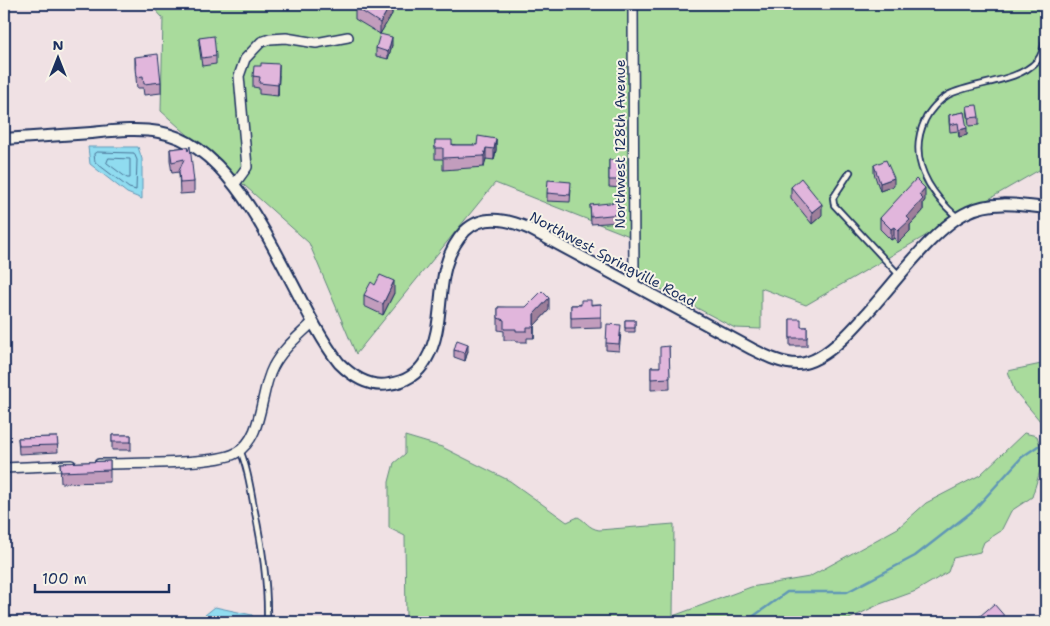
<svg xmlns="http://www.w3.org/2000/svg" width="1050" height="626" font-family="'Shantell Sans',sans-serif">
<rect width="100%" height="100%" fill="#f0e1e4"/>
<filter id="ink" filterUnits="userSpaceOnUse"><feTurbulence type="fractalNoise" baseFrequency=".02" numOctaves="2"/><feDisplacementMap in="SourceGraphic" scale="10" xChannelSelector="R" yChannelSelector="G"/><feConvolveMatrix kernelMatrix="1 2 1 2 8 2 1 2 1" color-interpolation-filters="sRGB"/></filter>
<g filter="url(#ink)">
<path fill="#a9db9c" stroke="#62857d" d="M150,4H1046V166L806,305L761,288V329L735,328L638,277L637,239L495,183L356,354L309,243L161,111L163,18Z
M1046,363V428L1014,390L1008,371Z
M1024,433L1037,436L1044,458L1032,497L1011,511L1001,531L984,542L980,552L953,558L948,572L916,591L880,604L843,622H406L405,536L389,528V482L394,463L405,454V436L442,447L510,481L567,522L578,517C586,521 588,528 599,530L674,524L673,616L751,587L809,577L898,528L926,503L980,475Z"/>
<path fill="#90dcf0" stroke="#6197b6" d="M88,147H138L142,159V199L127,193L90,164Z
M215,607L252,615L255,622H203L205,615Z"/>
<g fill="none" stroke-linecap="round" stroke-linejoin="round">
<path stroke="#4a7498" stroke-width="1" d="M97,152L134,153L137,160L136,190L129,188L95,162L94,154Z
M109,158L130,159V178H127L107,163Z"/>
<path stroke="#6197b6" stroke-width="2.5" d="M741,622L747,621L787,592H847L915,556L974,510L1022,457L1038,446"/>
<g stroke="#1b2f5e" stroke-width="8">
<path id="service" d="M850,172L833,198L834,205L899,275
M957,217C929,192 907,158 925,120C929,111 939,100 948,95C973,82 1017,83 1037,61C1047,49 1046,27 1046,13
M240,450C248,468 250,487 254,507C262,546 268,582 267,622"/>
</g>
<g stroke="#1b2f5e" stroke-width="12">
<path id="minor" d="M633,4L634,285
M234,185L247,167L239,76L245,59L261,42L270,39L286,38L316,43L348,37
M99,464C127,463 215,465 236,453C264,437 259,393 273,367C282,349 299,336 313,322
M4,468L71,465"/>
</g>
<g stroke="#1b2f5e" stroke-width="14">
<path id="tertiary" d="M4,139C33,137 62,135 91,133C113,131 137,128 159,132C247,147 289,299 339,363C352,376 369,388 389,384C405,382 418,374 426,360C450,319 429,270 465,231C483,213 510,220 530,229L752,349C766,356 782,364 798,364C849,362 913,237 968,212C991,200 1021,205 1046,208"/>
</g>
<use href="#service" stroke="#f7f3e8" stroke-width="4.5"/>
<use href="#minor" stroke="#f7f3e8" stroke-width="9"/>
<use href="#tertiary" stroke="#f7f3e8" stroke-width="10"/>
</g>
<path fill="#c29dbd" stroke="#1b2f5e" d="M392,4V14L380,34L355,19V7H373Z
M199,38L216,56V64L202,66L199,45Z
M392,45L388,59L376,56V48Z
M135,57L161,82V93L144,95L143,88H137L135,68Z
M279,75L278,96L259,94V88L253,87V76Z
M967,106L979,117V125L969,126Z
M964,112L967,135L959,137L958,131L950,132L949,122V115Z
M496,139V150L494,160L486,159L484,167L443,170V159H435V140L456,145H477Z
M187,147L194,182V193L180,194L179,172L172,173L170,160V149Z
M609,160H621V188L609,187Z
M874,165L894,186L880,191L874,173Z
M791,187L822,215L812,224L791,198Z
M571,189L570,202L547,201V193Z
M925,200L923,203V211L910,225V231L898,243L894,238L891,240L880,229V218Z
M590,205L620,214V222L591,224Z
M394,293L383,315L364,306V295Z
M601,304V328L571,329V305Z
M498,307L549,310L534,326V338H527V342H516V340H504V331L498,330Z
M790,319L801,327H807V346H790Z
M625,320H635V332H625Z
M621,333L619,351L606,350V343Z
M669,346L670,389L651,390V367H660Z
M454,350L468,351L465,361L454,357Z
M112,435H131V450H112Z
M57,437L58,452L19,454L18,438Z
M110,461V482L61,483L60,463Z"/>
<path fill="#9e7f9a" stroke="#1b2f5e" d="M391,4L392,14L380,34V23Z
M392,37V45L388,59V52Z
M279,64V75L278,96V85Z
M967,128V135L959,137V130Z
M496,139V150L494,160V149Z
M486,148V159L484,167V156Z
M894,178V186L880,191V183Z
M925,188V200L923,203V211L910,225V231L898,243V231L919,195Z
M822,204V215L812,224V212Z
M894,227V238L891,240V229Z
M394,281V293L383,315V304Z
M549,298V310L534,326V338V314Z
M468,344V351L465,361V353Z"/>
<path fill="#e1b6dc" stroke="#1b2f5e" d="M358,4H367L373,7L375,4H391L380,23L355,7Z
M380,34L392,37L388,52L376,48Z
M214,36L216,56L202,58L199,38Z
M158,54L161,82L144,84L143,76L137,77L135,57Z
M261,63L279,64L278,85L259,83L260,77L253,76L254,66H261Z
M977,105L979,117L969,118L967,106Z
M964,112L967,128L959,130L958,123L950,125L949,115Z
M478,136L496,139L494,149L486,148L484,156L443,158V148H435V140H452V145H477Z
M190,146L194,182L180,183L179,171L184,159L172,162L170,149L187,147L188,151Z
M609,160H621V180H609Z
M886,160L894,178L880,183L874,165Z
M801,178L822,204L812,212L791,187Z
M916,179L925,188L919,195L923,199L907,217L910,220L898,231L894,227L891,229L880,218Z
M548,180L571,182L570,195L547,193Z
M619,202L620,214L591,217L590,205Z
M380,275L394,281L383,304L364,295L371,282L375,285Z
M542,291L549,298L534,314V327H527V331H516V329H504V320L498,318V307H526Z
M581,300H591V305L601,304V317L571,318V305H581Z
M790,319H801V327H807V338H790Z
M625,320H635V328H625Z
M607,324L621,325L619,344L606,343Z
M457,340L468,344L465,353L454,350Z
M669,346L670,378L651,379V367H660V347Z
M112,435H131V442H112Z
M57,437L58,445L19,446L18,438Z
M110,461V470L61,472L60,463Z
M994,604L1007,619L1003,622H973Z"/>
</g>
<g text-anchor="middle" stroke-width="4" stroke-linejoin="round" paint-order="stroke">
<g font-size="14" fill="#1b2f5e" stroke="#f7f3e8">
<text transform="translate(620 144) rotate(-90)" y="5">Northwest 128th Avenue</text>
<text transform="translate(613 259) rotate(28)" y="5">Northwest Springville Road</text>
</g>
</g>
<rect width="1050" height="626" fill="none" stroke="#f7f3e8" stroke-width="20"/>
<rect x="10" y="10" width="1030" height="606" fill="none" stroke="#1b2f5e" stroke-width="2" filter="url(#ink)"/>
<g transform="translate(58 58)" stroke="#f7f3e8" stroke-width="4" paint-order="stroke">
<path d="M0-4L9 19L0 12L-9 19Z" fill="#1b2f5e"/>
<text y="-8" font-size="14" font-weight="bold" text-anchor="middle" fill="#1b2f5e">N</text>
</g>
<path d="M35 584v8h134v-8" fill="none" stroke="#1b2f5e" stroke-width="2.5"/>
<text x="42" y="584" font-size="15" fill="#1b2f5e" stroke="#f7f3e8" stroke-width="4" paint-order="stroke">100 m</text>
</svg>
